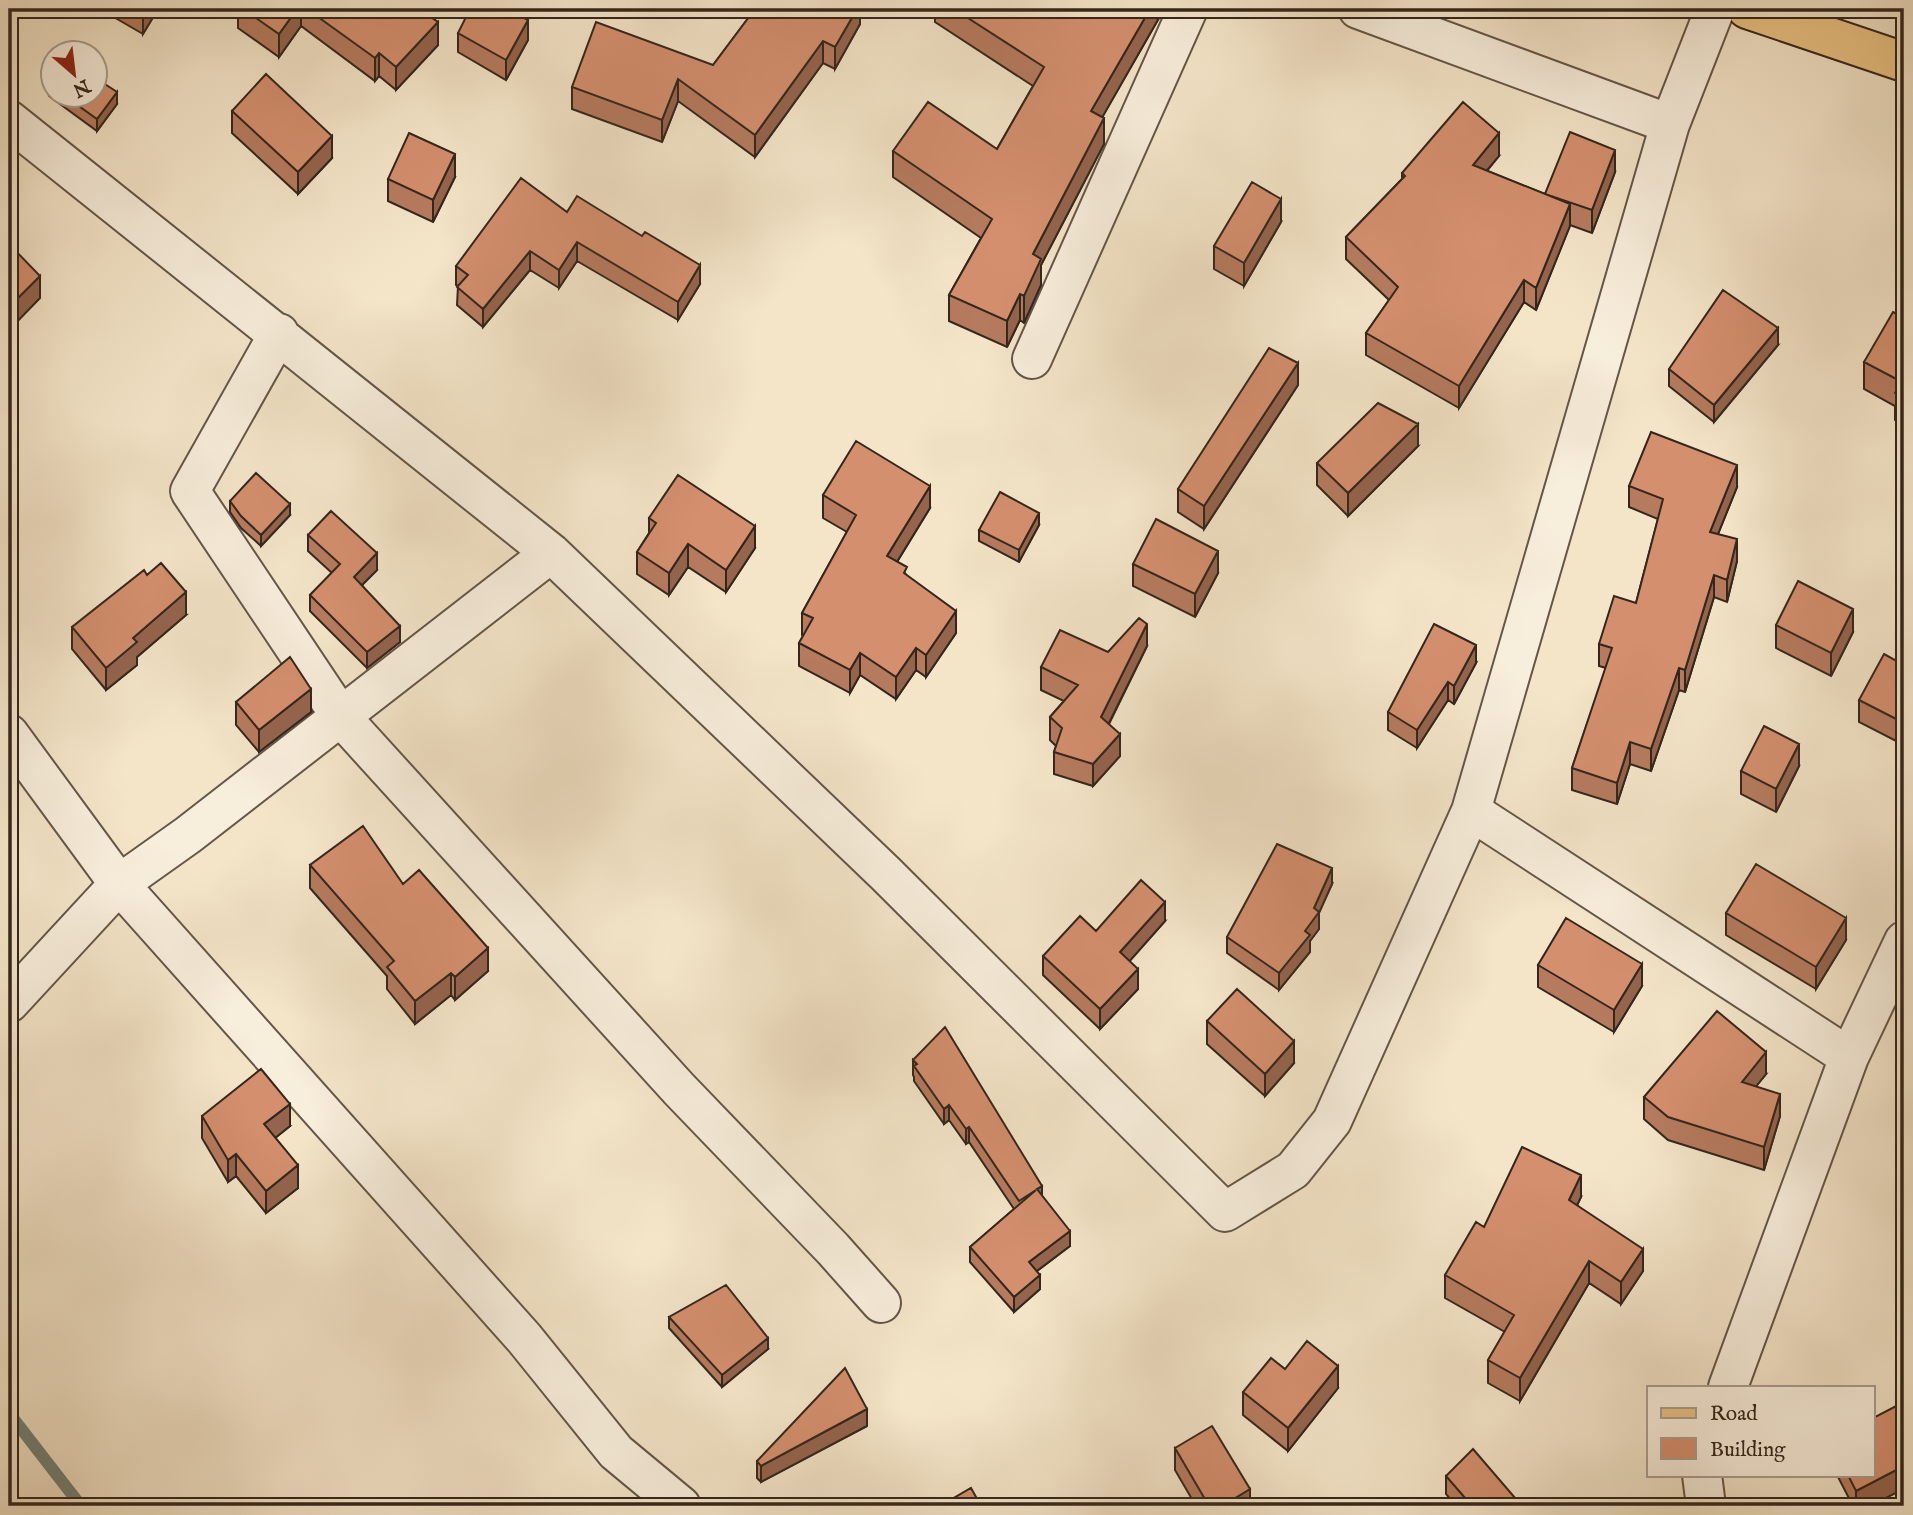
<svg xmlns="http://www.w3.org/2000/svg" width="1913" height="1515" font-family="'IM FELL English',serif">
<rect width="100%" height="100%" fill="#f4e5c9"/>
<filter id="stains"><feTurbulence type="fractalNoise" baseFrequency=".00286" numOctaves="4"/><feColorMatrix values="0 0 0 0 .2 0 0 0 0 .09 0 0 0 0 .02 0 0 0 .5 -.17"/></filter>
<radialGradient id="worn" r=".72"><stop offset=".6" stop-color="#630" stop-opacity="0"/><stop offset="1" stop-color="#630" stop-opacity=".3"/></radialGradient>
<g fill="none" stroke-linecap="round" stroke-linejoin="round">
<path stroke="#728279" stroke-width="12" d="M9,1413L81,1506"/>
<g stroke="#645648" stroke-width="42">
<path id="minor" d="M1358,9L1670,124
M9,120L551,553L886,874L1225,1212L1293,1170L1332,1121L1471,811L1670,124L1715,9
M279,333L190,491L341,717L679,1089L833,1249L881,1303
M1032,359L1188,9
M9,734L119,884L524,1338L616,1452L681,1506
M1471,811L1849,1057
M9,1003L119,884L188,835L551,553
M1728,1387L1849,1057L1904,941
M1702,1475L1706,1506"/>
</g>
<g stroke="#34261d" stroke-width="42">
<path id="major" d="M1747,9L1904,62"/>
</g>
<use href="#minor" stroke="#f8eedc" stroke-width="38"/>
<use href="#major" stroke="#eac284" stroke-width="38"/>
</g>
<path fill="#b67b5f" stroke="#34261d" stroke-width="2" d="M105,9H158L143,34L105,12Z
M238,9H419L438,45L396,90L379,76L375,81L301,26L279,57L238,28Z
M735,9H860V24L835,69L823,63L755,157L678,101L662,142L572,109V87L713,65L749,17Z
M935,9H1159V18L1102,117L1104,144L1041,265V285L1024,323L1020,320L1007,347L949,321V295L981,238L893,177V151L997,149L1033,86L935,22Z
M521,16L528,40L506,80L458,52V33Z
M52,80V94H94L117,104L97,131L49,96V85Z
M232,111L332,158L298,194L232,133Z
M1499,156L1487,171L1545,194L1615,172L1592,233L1570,225L1536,310L1524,302L1459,408L1366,355V333L1389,300L1346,259V237L1402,179V173Z
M455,177L433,222L388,201V179Z
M567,212L700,284L678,320L577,261L559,288L530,270L483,327L457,305L458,286L456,285V266Z
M1281,222L1244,286L1214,269V246Z
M1904,318V426L1895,420V406L1864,389V362Z
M1778,345L1714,422L1669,386V369Z
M1298,385L1204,529L1178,512V489Z
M1418,446L1348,516L1317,485V463Z
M1629,486L1737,487L1718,534L1737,561L1727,602L1714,597L1685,692L1679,690L1651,771L1630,764L1617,804L1572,790V768L1606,668L1599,666V644L1636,603L1658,519L1629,507Z
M823,495L930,508L897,562L907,576L956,633L926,677L916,670L896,699L860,675L850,693L799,666V643L803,636L802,635V613L847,532L823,518Z
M230,501L290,515L261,546L241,528L230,512Z
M649,518L755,548L726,592L688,567L669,595L637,574V552L649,533Z
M1039,525L1019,562L979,541V530Z
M308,535L377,570L362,585L400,642L367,668L310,611V595L332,573L308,551Z
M1133,564L1218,573L1195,617L1133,586Z
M186,615L137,657V665L106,690L72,649V627Z
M1776,625L1853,632L1831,676L1776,648Z
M1147,646L1109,724L1120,756L1093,786L1054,774V752L1056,746L1050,740V717L1064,701L1041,690V667L1108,652Z
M1476,663L1454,704L1448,700L1417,748L1388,730V712Z
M1904,665V745L1859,722V700Z
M236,702L311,712L259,752L236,725Z
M1799,766L1776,812L1741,794V771Z
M310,865L403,884L488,971L455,1000L451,995L415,1024L387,989V976L310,888Z
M1332,884L1319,912V929L1310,941V952L1279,990L1227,953V937Z
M1726,913L1846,940L1816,989L1726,935Z
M1165,921L1129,961L1138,989L1100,1029L1043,975V956L1096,931Z
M1538,965L1642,986L1614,1032L1538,987Z
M1207,1021L1294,1063L1265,1096L1207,1044Z
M913,1060L1042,1196L1070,1246L1037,1271L1040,1289L1014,1312L970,1262V1247L1014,1209L969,1142L966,1144L949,1120L944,1124L914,1081V1077L913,1075Z
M1766,1074L1756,1086L1780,1116L1764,1170L1668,1140L1644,1119V1097Z
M202,1116L290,1126L275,1138L298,1188L266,1213L236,1176L228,1182L202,1138Z
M1581,1197L1577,1205L1643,1271L1621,1304L1589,1283L1520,1401L1488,1383V1360L1505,1332L1445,1298V1275L1484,1227Z
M669,1317L768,1349L722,1387L669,1328Z
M1285,1369L1338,1388L1288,1451L1243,1415V1392Z
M867,1426L761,1482L757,1478V1461Z
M1175,1448L1250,1506H1196L1175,1470Z
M1837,1475H1873L1870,1506H1853Z
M1446,1476L1522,1506H1456L1446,1494Z"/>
<path fill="#94644d" stroke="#34261d" stroke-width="2" d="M145,9H158L143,34V12Z
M297,9H301V26L279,57V34Z
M514,9H524L513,31V12Z
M857,9H860V24L835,69V47Z
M1150,9H1159V18L1091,137V111Z
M528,20V40L506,80V60Z
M438,22V45L396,90V67Z
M823,41V63L755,157V135Z
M379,53V76L375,81V58Z
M678,79V101L662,142V120Z
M117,92V104L97,131V119Z
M1104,118V144L1041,265V285L1024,323V296L1033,254Z
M1499,133V156L1473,187V165Z
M332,136V158L298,194V172Z
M1615,150V172L1592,233V210Z
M455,154V177L433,222V200Z
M1281,199V222L1244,286V263Z
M1570,204V226L1536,310V288Z
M577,242V261L559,288V270Z
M530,251V270L483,327V309Z
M700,265V284L678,320V302Z
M40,276V298L9,330V307Z
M1524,280V302L1459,408V386Z
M1020,294V320L1007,347V321Z
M1778,328V345L1714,422V405Z
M1298,363V385L1204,529V506Z
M1418,424V446L1348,516V493Z
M1737,465V487L1710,554V532Z
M930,486V508L887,578V556Z
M290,504V515L261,546V535Z
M1039,513V525L1019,562V550Z
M755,526V548L726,592V570Z
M1737,539V561L1727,602V580Z
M688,544V567L669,595V573Z
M1218,551V573L1195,617V594Z
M377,553V570L354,593V577Z
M1714,575V597L1685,692V670Z
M186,592V615L137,657V665L106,690V668L133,638Z
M1853,609V632L1831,676V653Z
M956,611V633L926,677V655Z
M1147,624V646L1101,739V717Z
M400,626V642L367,668V652Z
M1476,645V663L1454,704V686Z
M916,648V670L896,699V677Z
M860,653V675L850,693V670Z
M1679,668V690L1651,771V749Z
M1448,682V700L1417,748V730Z
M311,689V712L259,752V730Z
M1120,734V756L1093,786V764Z
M1630,742V764L1617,804V783Z
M1799,744V766L1776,812V789Z
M1332,868V884L1319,913V929L1310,941V952L1279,990V973L1305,931L1314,908Z
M1165,902V921L1120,972V952Z
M1846,918V940L1816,989V967Z
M488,948V971L455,1000V977Z
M1642,964V986L1614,1032V1010Z
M1138,969V989L1100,1029V1009Z
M451,973V995L415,1024V1001Z
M1294,1041V1063L1265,1096V1074Z
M1766,1052V1074L1742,1104V1082Z
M1780,1094V1116L1764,1170V1147Z
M290,1104V1126L264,1147V1124Z
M949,1105V1120L944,1124V1109Z
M969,1127V1142L966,1144V1129Z
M236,1154V1176L228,1182V1160Z
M298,1165V1188L266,1213V1191Z
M1581,1175V1197L1569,1222V1200Z
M1042,1186V1201L1037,1189Z
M1070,1231V1246L1029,1277V1262Z
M1643,1249V1271L1621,1304V1282Z
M1589,1261V1283L1520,1401V1378Z
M1040,1275V1289L1014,1312V1297Z
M768,1338V1349L722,1387V1375Z
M1338,1366V1388L1288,1451V1428Z
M867,1409V1426L761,1482V1466Z
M1904,1466V1489L1870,1506H1856V1491Z
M1250,1489V1506H1222Z"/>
<path fill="#d48f6e" stroke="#34261d" stroke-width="2" d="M243,9H297L279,34Z
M307,9H419L438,22L396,67L379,53L375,58Z
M470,9H514L513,12L528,20L506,60L458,33Z
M755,9H857L835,47L823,41L755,135L678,79L662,120L572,87L596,22L713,65Z
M954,9H1150L1091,111L1104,118L1033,254L1041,259L1024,296L1020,294L1007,321L949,295L992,219L893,151L928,102L997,149L1044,67Z
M266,74L332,136L298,172L232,111Z
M94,77L117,92L97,119L62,94H94Z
M1463,102L1499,133L1473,165L1570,204L1536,288L1524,280L1459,386L1366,333L1398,287L1346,237L1405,176L1402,173Z
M1570,132L1615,150L1592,210L1545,194Z
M409,133L455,154L433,200L388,179Z
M521,178L567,212L577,196L642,236L645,232L700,265L678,302L577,242L559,270L530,251L483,309L457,287L468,275L456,266Z
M1252,182L1281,199L1244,263L1214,246Z
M9,244L40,276L9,307Z
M1723,290L1778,328L1714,405L1669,369Z
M1893,312L1904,318V398L1895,393L1902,382L1864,362Z
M1269,348L1298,363L1204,506L1178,489Z
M1378,403L1418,424L1348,493L1317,463Z
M1651,432L1737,465L1710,532L1737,539L1727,580L1714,575L1685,670L1679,668L1651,749L1630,742L1617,783L1572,768L1612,648L1599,644L1614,596L1636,603L1663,499L1629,486Z
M856,441L930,486L887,556L907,567L904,573L956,611L926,655L916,648L896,677L860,653L850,670L799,643L813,618L802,613L856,515L823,495Z
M256,473L290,504L261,535L241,516L230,501Z
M678,475L755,526L726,570L688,544L669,573L637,552L656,523L649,518Z
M1000,492L1039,513L1019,550L979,530Z
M331,511L377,553L354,577L400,626L367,652L310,595L340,564L308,535Z
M1156,519L1218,551L1195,594L1133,564Z
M161,563L186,592L133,638L137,642L106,668L72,627L144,570L147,575Z
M1798,581L1853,609L1831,653L1776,625Z
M1139,618L1147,624L1101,717L1120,734L1093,764L1054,752L1062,728L1050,717L1078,685L1041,667L1060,630L1108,652Z
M1434,624L1476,645L1454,686L1448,682L1417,730L1388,712Z
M1884,654L1904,665V723L1859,700Z
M290,657L311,689L259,730L236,702Z
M1764,726L1799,744L1776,789L1741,771Z
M363,826L403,884L419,870L488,948L455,977L451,973L415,1001L387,967L394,961L310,865Z
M1277,844L1332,868L1314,908L1319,912L1305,931L1310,935L1279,973L1227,937Z
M1756,864L1846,918L1816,967L1726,913Z
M1141,880L1165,902L1120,952L1138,969L1100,1009L1043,956L1080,916L1096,931Z
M1566,918L1642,964L1614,1010L1538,965Z
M1237,989L1294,1041L1265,1074L1207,1021Z
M1717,1011L1766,1052L1742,1082L1780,1094L1764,1147L1668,1117L1644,1097Z
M945,1027L1042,1186L1037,1189L1070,1231L1029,1262L1040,1275L1014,1297L970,1247L1036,1190L1019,1201L969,1127L966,1129L949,1105L944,1109L914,1066L917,1064L913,1060Z
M261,1069L290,1104L264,1124L298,1165L266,1191L236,1154L228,1160L202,1116Z
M1522,1147L1581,1175L1569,1200L1643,1249L1621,1282L1589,1261L1520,1378L1488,1360L1514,1315L1445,1275L1476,1222L1484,1227Z
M726,1285L768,1338L722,1375L669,1317Z
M1307,1341L1338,1366L1288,1428L1243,1392L1271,1358L1285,1369Z
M845,1368L867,1409L761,1466L757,1461Z
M1904,1402V1466L1856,1491L1848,1475H1873V1418Z
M1212,1426L1250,1489L1222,1506H1209L1175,1448Z
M1473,1449L1522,1506H1472L1446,1476Z
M971,1488L981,1506H940Z"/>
<rect width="1913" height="1515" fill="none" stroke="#f4e5c9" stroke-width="35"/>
<rect x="10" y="10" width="1892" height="1494" fill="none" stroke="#34261d" stroke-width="3.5"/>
<rect x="18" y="18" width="1878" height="1480" fill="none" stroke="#34261d" stroke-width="2"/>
<rect x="1647" y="1386" width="228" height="91" fill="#f8eedc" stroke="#aa9e90" stroke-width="2"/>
<rect x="1661" y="1408" width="35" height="10" fill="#eac284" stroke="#aa9e90" stroke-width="2"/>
<text x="1710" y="1420" font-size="21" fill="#34261d">Road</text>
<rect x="1661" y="1438" width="35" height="21" fill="#d48f6e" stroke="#aa9e90" stroke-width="2"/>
<text x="1710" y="1456" font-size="21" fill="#34261d">Building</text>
<g transform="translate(74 74) rotate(152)"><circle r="33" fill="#f8eedc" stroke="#aa9e90" stroke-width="2"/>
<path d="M0-5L12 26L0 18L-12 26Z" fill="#8f2418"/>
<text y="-10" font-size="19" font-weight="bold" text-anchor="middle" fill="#34261d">N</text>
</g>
<rect width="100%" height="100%" filter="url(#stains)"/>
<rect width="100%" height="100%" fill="url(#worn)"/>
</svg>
